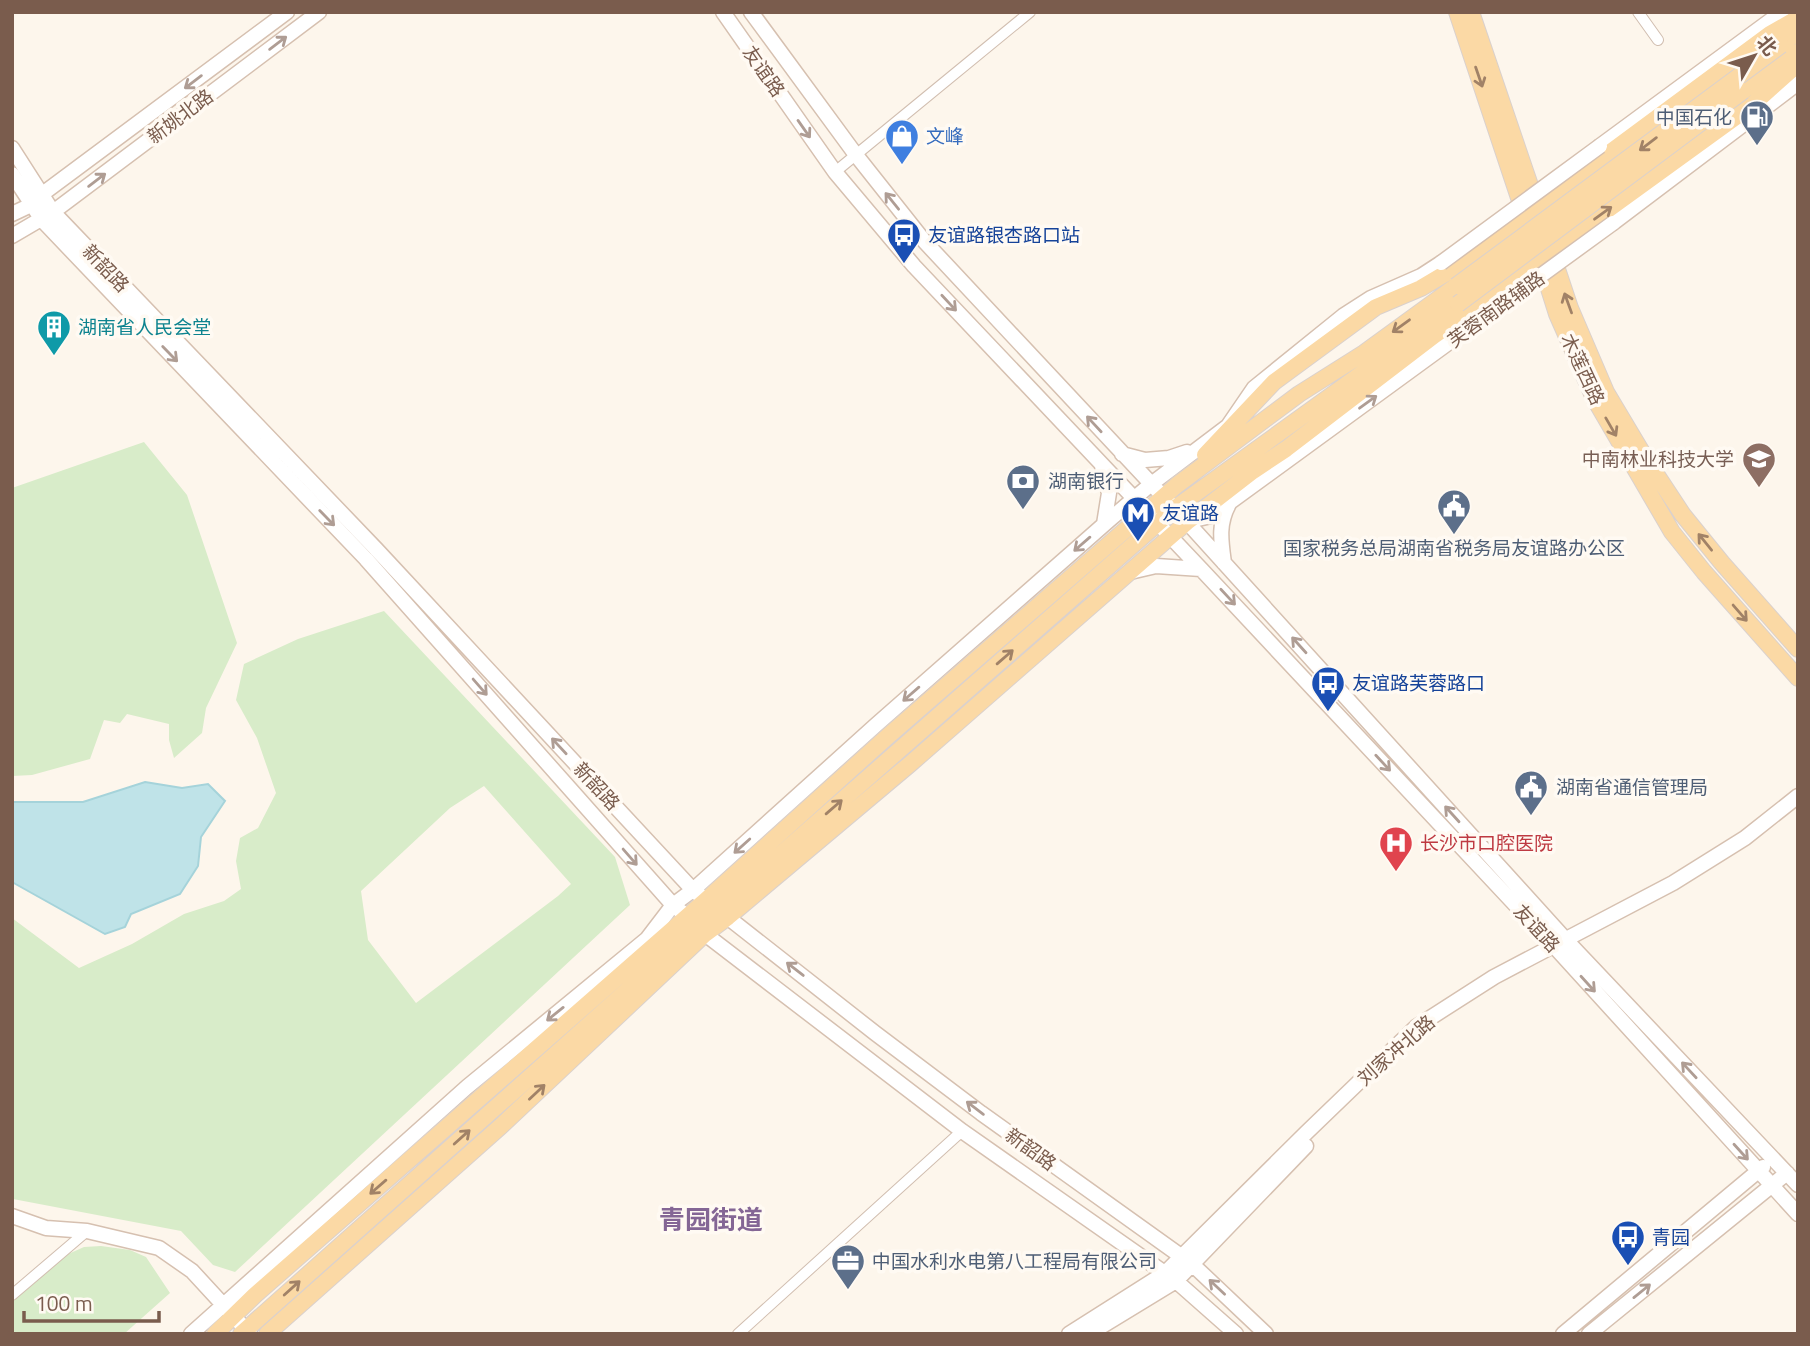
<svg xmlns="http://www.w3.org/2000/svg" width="1810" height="1346" font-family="'Titillium Web','Noto Sans SC',sans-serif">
<rect width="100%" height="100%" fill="#fdf6ec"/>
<path fill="#d8ecc9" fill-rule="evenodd" d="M144,442L187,495L237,643L206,708L202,733L174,758L169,740V724L127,714L120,723L104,720L90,759L32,775L12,776V488Z
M384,611L615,857L630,905L235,1272L213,1265L181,1231L13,1199L12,918L79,968L132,944L184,914L224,901L241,889L236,861L240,838L258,828L276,793L257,738L236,700L244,664L298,639ZM484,786L571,884L558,896L416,1003L368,940L361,891L450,808Z
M101,1246L130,1250L146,1257L170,1293L124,1334H12V1301L66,1255L84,1247Z"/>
<path fill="#bfe3e8" stroke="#a5d3da" stroke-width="2" d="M145,782L182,788L208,784L225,801L201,837L198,866L180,894L131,914L125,927L105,934L12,882V802H83Z"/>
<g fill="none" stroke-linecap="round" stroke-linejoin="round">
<g stroke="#d1beb0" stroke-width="12">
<path id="street" d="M1638,12L1658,40
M835,172L1030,12
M12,1295L87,1231
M738,1334L962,1131"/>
</g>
<g stroke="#d6c0b0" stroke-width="17">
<path id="secondary" d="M723,12L835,172L914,266L1201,569L1553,945L1798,1214
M751,12L856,155L925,242L1187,522L1565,939L1798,1185
M1600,146L1782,12
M12,148L53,212L376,549L693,890L875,1033L981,1113L1192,1264L1266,1334
M12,174L42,220L366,559L673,905L699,926L705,934L962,1131L1176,1281L1236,1334
M12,214L31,205L41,195L287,12
M1613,223L1798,83
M12,236L53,212L319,12
M1122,454L1145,460L1169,458L1187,452
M1102,466L1109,493L1104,524
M1189,521L1211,516L1477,322
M1224,563C1221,541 1218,524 1229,504
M1130,572L1156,566L1201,569
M12,1216L46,1228L87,1231L159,1248L192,1271L250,1334
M191,1334L467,1087L647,939L673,905L693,890L876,725L1108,521L1150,485L1228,426L1254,388L1343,316L1371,298L1421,276L1441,263
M1069,1334L1165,1273L1307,1132L1416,1027L1494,977L1673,883L1745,838L1798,796
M1089,1334L1176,1281L1306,1146
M1563,1334L1763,1167
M1589,1334L1787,1173"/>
</g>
<g stroke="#dad1cd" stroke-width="18">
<path id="primary" d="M1457,12L1525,216
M1471,12L1538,209
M1781,45L1798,32
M1743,91L1798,52
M1552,254L1570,308L1606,392L1646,459L1683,515L1722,563L1798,649
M1540,260L1557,314L1594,398L1672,532L1704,572L1798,678
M1205,455L1274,382L1376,307L1421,288L1448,272L1770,34L1798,18
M215,1334L255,1295L706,900L887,737L1177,485L1299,394L1364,353L1456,286
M241,1334L749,882L1174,509L1458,304
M267,1334L501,1126L705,934L728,917L910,764L1187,522L1253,471L1286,449L1435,335L1751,106L1798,64"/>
</g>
<use href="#street" stroke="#fff" stroke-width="10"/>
<use href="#secondary" stroke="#fff" stroke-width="14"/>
<use href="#primary" stroke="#fbd9a5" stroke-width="16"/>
<g stroke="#d6c0b0" stroke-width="17" stroke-linecap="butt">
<path id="secondary-bridge" d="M1441,263L1600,146
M1477,322L1613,223"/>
</g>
<g stroke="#dad1cd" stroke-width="18" stroke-linecap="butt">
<path id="primary-bridge" d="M1456,286L1781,45
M1458,304L1743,91"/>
</g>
<use href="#secondary-bridge" stroke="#fff" stroke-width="14"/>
<use href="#primary-bridge" stroke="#fbd9a5" stroke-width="16"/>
</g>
<defs><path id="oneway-shaft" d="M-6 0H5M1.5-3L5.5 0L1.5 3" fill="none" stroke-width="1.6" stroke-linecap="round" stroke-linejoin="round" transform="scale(1.75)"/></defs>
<g stroke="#af9d94">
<use href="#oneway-shaft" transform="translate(278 43) rotate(-37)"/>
<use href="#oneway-shaft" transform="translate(193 82) rotate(143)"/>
<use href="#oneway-shaft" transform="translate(804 129) rotate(55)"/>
<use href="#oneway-shaft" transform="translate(97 180) rotate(-37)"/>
<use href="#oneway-shaft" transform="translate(892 201) rotate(-129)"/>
<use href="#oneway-shaft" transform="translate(949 303) rotate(47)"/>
<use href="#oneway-shaft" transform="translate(170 354) rotate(46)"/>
<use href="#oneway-shaft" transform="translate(1368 402) rotate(-36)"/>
<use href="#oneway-shaft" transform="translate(1094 424) rotate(-133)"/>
<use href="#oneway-shaft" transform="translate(327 518) rotate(46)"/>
<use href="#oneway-shaft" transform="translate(1082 544) rotate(139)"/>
<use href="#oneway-shaft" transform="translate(1228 597) rotate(47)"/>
<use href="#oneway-shaft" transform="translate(1299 645) rotate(-132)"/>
<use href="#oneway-shaft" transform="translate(480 687) rotate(49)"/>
<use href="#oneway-shaft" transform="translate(911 694) rotate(139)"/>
<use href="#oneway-shaft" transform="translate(559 746) rotate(-133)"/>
<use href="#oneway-shaft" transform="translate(1383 763) rotate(47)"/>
<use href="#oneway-shaft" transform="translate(1452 814) rotate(-132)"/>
<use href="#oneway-shaft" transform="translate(742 846) rotate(138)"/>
<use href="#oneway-shaft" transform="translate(630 857) rotate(49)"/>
<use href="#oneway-shaft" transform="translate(795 969) rotate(-142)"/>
<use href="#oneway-shaft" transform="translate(1588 984) rotate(48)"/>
<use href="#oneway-shaft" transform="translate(555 1014) rotate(141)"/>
<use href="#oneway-shaft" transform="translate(1689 1070) rotate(-133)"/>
<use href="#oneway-shaft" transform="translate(975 1108) rotate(-143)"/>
<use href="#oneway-shaft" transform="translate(1741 1152) rotate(48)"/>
<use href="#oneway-shaft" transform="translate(1217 1287) rotate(-137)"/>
<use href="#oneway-shaft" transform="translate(1642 1291) rotate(-39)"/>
</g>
<g stroke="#a18267">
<use href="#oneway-shaft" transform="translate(1479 77) rotate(71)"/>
<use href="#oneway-shaft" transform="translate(1648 144) rotate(143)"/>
<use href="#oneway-shaft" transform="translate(1603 213) rotate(-36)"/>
<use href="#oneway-shaft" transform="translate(1568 303) rotate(-110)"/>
<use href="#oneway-shaft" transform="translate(1401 326) rotate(144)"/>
<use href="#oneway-shaft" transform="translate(1611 427) rotate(60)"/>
<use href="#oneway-shaft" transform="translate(1705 542) rotate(-129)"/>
<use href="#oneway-shaft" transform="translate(1740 613) rotate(49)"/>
<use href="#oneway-shaft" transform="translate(1005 657) rotate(-41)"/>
<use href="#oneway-shaft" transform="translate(834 807) rotate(-41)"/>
<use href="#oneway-shaft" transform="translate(537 1092) rotate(-43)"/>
<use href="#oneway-shaft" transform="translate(462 1137) rotate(-42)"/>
<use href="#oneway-shaft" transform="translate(378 1187) rotate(139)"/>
<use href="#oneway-shaft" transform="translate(292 1288) rotate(-42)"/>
</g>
<defs>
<g id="fuel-pin" transform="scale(1.75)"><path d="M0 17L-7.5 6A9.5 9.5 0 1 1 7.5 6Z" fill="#5c6f8a" stroke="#fffaf3"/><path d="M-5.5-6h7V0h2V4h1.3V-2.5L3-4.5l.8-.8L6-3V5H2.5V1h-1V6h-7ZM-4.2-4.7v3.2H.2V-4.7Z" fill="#fff"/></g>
<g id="shop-pin" transform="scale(1.75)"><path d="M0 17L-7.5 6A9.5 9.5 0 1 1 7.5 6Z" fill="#3f7fe0" stroke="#fffaf3"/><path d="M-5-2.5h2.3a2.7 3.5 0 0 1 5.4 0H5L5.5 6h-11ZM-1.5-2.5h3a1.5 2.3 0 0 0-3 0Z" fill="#fff"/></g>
<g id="bus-pin" transform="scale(1.75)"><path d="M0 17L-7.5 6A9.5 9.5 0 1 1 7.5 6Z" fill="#1a4fb4" stroke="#fffaf3"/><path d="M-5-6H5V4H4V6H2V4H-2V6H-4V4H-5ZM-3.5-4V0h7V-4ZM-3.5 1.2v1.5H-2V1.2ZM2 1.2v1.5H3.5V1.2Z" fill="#fff"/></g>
<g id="building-pin" transform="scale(1.75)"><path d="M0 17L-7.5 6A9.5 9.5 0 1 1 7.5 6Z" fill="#0f9aa8" stroke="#fffaf3"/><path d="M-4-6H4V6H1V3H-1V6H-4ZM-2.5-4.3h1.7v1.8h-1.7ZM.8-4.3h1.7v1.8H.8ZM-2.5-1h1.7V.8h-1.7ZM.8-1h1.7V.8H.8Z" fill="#fff"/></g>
<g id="university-pin" transform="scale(1.75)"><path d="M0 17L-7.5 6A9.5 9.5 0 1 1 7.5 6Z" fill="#8d6e63" stroke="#fffaf3"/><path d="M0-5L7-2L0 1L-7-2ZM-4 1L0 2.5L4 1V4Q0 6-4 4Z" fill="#fff"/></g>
<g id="bank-pin" transform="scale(1.75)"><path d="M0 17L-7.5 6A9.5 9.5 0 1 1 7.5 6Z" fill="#5c6f8a" stroke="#fffaf3"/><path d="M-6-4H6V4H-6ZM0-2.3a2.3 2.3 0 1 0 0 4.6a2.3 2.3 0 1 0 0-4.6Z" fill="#fff"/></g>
<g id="civic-pin" transform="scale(1.75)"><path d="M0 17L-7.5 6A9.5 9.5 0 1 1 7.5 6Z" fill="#5c6f8a" stroke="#fffaf3"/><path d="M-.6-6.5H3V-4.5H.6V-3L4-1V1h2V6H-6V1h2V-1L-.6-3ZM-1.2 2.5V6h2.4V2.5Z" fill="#fff"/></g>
<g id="metro-pin" transform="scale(1.75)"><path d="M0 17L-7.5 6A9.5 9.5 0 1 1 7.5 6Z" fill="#1a4fb4" stroke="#fffaf3"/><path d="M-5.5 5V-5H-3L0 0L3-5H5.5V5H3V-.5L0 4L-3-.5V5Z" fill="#fff"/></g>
<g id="hospital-pin" transform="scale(1.75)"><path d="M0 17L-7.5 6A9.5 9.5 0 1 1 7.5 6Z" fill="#e0444e" stroke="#fffaf3"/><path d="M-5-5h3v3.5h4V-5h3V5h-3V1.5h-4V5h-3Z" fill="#fff"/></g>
<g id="office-pin" transform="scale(1.75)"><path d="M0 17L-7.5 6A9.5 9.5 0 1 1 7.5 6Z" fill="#5c6f8a" stroke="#fffaf3"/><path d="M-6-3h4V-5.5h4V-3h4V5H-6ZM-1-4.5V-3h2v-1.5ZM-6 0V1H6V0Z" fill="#fff"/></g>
</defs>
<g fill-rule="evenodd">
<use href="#fuel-pin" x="1757" y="117"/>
<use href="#shop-pin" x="902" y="136"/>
<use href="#bus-pin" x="904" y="235"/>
<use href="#building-pin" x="54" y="327"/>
<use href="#university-pin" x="1759" y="459"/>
<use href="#bank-pin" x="1023" y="481"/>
<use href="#civic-pin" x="1454" y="506"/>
<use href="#metro-pin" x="1138" y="513"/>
<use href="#bus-pin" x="1328" y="683"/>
<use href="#civic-pin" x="1531" y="787"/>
<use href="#hospital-pin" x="1396" y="843"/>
<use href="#bus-pin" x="1628" y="1237"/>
<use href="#office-pin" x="848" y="1261"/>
</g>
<g text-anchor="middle" stroke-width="7" stroke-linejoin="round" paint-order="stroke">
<g font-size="19" fill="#7a5c4d" stroke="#fffaf3">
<text transform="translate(764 71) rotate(55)" y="7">友谊路</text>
<text transform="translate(180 116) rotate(-37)" y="7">新姚北路</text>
<text transform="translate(106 268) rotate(46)" y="7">新韶路</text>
<text transform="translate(1496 309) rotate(-36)" y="7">芙蓉南路辅路</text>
<text transform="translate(1583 369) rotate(65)" y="7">木莲西路</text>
<text transform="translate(597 786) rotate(47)" y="7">新韶路</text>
<text transform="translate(1537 928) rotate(47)" y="7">友谊路</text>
<text transform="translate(1396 1050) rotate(-41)" y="7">刘家冲北路</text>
<text transform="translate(1031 1149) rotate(36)" y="7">新韶路</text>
</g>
<g font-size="19" fill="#4e5e75" stroke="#fffaf3" text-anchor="start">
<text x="1732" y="124" text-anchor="end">中国石化</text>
<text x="1048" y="488">湖南银行</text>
<text x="1454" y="555" text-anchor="middle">国家税务总局湖南省税务局友谊路办公区</text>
<text x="1556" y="794">湖南省通信管理局</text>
<text x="872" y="1268">中国水利水电第八工程局有限公司</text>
</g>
<g font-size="19" fill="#366cbe" stroke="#fffaf3" text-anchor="start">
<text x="926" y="143">文峰</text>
</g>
<g font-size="19" fill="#164399" stroke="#fffaf3" text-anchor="start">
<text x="928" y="242">友谊路银杏路口站</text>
<text x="1162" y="520">友谊路</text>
<text x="1352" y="690">友谊路芙蓉路口</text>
<text x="1652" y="1244">青园</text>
</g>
<g font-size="19" fill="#0d838f" stroke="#fffaf3" text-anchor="start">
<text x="78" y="334">湖南省人民会堂</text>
</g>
<g font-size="19" fill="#785e54" stroke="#fffaf3" text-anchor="end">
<text x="1734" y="466">中南林业科技大学</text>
</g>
<g font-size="19" fill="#be3a42" stroke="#fffaf3" text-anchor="start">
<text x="1420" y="850">长沙市口腔医院</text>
</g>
<g font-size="26" font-weight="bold" fill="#846695" stroke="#fffaf3">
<text x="711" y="1229">青园街道</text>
</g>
</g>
<rect width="1810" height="1346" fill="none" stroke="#7a5c4d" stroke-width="28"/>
<g transform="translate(1754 56) rotate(51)" stroke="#fffaf3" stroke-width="5" paint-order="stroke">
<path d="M0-5L12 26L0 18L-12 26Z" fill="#7a5c4d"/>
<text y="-10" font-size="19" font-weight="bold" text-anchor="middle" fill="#7a5c4d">北</text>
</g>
<path d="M24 1311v10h135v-10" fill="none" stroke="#7a5c4d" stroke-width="3.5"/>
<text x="35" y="1311" font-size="21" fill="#7a5c4d" stroke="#fffaf3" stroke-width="5" paint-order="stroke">100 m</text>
</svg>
